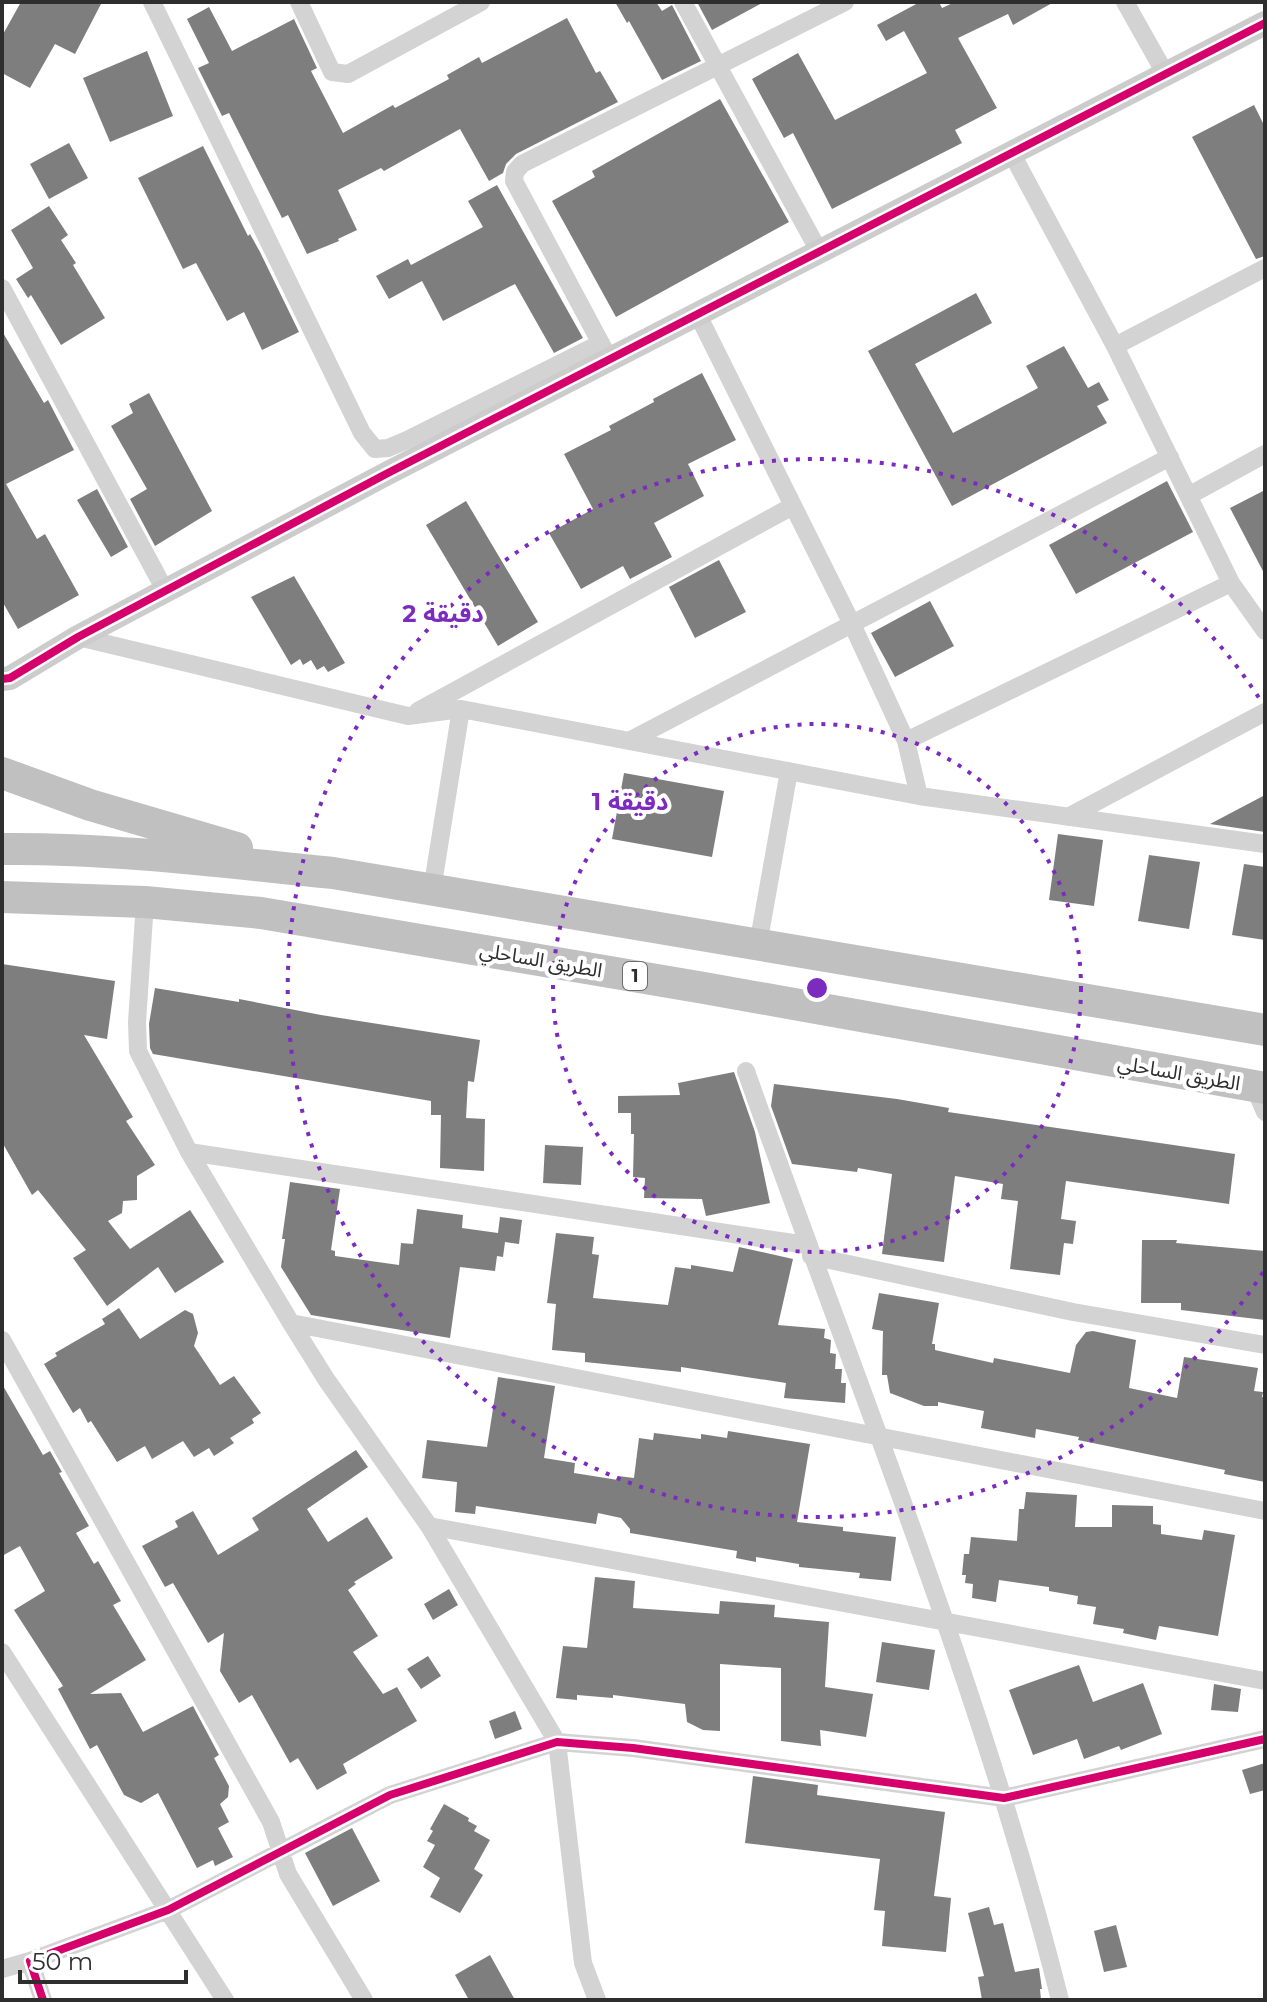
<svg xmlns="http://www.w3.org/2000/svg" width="1267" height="2002" font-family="Montserrat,'Noto Sans Arabic',sans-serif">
<rect width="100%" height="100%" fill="#fff"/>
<path fill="#7e7e7e" d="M21,2H102L75,54L55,44L30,88L2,73V36Z
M615,2H656L662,11L672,5L701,61L662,80L629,21L627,23Z
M697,2H764L712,30Z
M920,2H939L942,8L955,2H1054L1013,25L1008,14L958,38L997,108L955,130L962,143L832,209L793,133L784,138L752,79L798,53L835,120L927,73L904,31L886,41L877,25Z
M209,7L232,51L294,19L317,68L311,71L343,133L393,105L395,108L449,79L447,75L479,57L482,63L567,18L596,73L600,71L618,102L516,154L506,164L503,173L489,181L460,129L384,171L381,168L338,190L357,230L338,239L339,241L307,254L288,215L282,218L229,113L222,116L198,68L209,63L187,19Z
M147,51L173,116L110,142L83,78Z
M720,99L789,222L616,317L552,201L595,177L592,171Z
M1254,105L1265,127V256L1256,259L1192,137Z
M69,143L88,178L49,199L30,164Z
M203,146L248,236L250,234L260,252L299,332L262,350L244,312L227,321L196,263L183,269L138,178Z
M497,185L583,338L554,353L515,284L443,321L422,281L389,299L376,276L408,259L411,265L483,227L468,201Z
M49,206L68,235L61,240L76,263L73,265L105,318L61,345L31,295L28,298L16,279L33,268L11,230Z
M976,293L992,323L915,364L953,433L1038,388L1026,366L1064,346L1088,388L1099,382L1109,400L1097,406L1107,423L952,506L868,351Z
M2,331L44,403L48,400L74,450L6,484L37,539L45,534L79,595L18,629L2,601Z
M702,373L736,440L688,464L704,496L654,523L672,557L630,579L623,566L581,589L549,533L593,509L564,454L611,430L609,426L654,402L653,399Z
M149,393L212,511L155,546L130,499L147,489L111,426L133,413L129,404Z
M1167,481L1193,532L1076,594L1049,545Z
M97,489L128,547L111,557L77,500Z
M1265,490V575L1230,508Z
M466,501L538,622L498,646L426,525Z
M719,560L746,612L695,638L669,587Z
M294,576L345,663L328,672L324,666L317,670L311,660L303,665L300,659L291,665L251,597Z
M930,601L954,646L895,677L871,633Z
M624,773L724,791L712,857L612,839Z
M1265,795V832L1210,824Z
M1058,834L1103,840L1094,906L1049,900Z
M1149,855L1200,862L1189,929L1138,921Z
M1244,864L1265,867V940L1232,935Z
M2,964L115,981L107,1039L84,1035L133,1117L126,1121L155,1165L137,1176V1200L123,1201L122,1213L108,1221L130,1249L190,1210L224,1262L175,1293L158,1267L107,1306L73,1258L86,1250L38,1190L32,1195L2,1142Z
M155,988L239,1002V999L321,1015L480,1040L474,1082L468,1081L466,1118L485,1119L484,1171L440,1168L441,1115H431V1101L153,1054L150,1048L149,1024Z
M734,1072L755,1132L770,1203L706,1216L702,1199L644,1198L645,1178L633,1177L634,1134H631V1113H618V1096L680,1095L678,1083Z
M774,1084L897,1099L949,1108L948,1112L1235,1154L1229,1204L1066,1181L1061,1219L1076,1221L1073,1244L1064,1243L1060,1275L1010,1269L1018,1201L1001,1199L1003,1184L955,1176L944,1262L882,1254L892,1174L858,1168L857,1172L792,1164L771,1106Z
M545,1145L583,1147L581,1185L543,1183Z
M290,1182L340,1189L331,1250L335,1251V1256L399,1265L401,1243L413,1244L417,1209L463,1215L462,1228L498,1233L500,1217L522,1220L519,1244L505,1242L503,1257L497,1256L495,1271L460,1267L450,1338L311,1315L281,1267L285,1239H282Z
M556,1233L594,1237L592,1254L599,1255L593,1298L668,1305L675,1267L691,1269V1265L733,1272L739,1247L793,1259L778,1325L825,1329L824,1338L831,1340L830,1353L836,1354L835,1369H842L841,1383H846L845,1403L784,1398L786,1383L681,1367V1372L585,1362V1353L552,1350L556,1304L547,1303Z
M1142,1240H1177L1176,1243L1265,1251V1320L1181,1310V1303H1141Z
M879,1293L939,1303L932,1344H935V1350L993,1363L994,1358L1070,1373L1076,1345L1086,1332L1093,1331L1136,1340L1129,1388L1177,1398L1184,1357L1258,1368L1254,1391L1263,1392L1262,1397H1265V1482L1224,1474L1225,1470L1078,1440L1079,1437L1036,1429L1035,1438L981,1428L984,1411L938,1402V1406H924L890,1393L887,1375H882L883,1331L872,1329Z
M119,1308L140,1339L185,1310L193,1314L198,1333L194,1346L220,1385L234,1376L261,1413L252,1419L254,1423L230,1438L234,1443L214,1456L209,1448L194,1457L183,1441L152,1459L145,1446L117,1462L91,1421L88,1423L80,1408L73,1413L44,1364L57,1356L55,1353L105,1324L102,1319Z
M498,1377L555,1386L544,1458L575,1463L574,1473L618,1480V1476L634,1478L639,1438L653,1440L654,1433L701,1439V1434L727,1438L728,1431L810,1444L797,1522L843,1527V1531L896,1537L891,1581L859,1578L860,1573L799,1567V1564L756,1557V1562L736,1558L737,1551L630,1533V1529L621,1518L598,1513L596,1524L476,1506L475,1514L455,1512L457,1482L422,1478L427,1440L487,1447Z
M2,1384L43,1455L50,1451L62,1472L59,1473L89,1526L76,1533L94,1564L98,1561L121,1601L113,1605L146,1660L90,1694L121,1693L143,1732L193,1706L219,1755L214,1758L229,1786L228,1797L220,1804L229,1822L218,1828L233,1857L215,1866L213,1860L197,1868L158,1793L141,1803L124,1795L97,1745L90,1749L58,1689L63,1686L14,1610L45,1591L20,1546L2,1556Z
M356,1450L368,1467L307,1509L328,1542L367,1517L393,1558L354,1582L356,1584L348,1590L378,1636L353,1652L383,1694L397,1687L417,1721L343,1764L347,1773L317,1790L298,1758L290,1763L252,1695L239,1703L220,1671L224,1633L208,1643L173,1583L165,1587L142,1546L178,1527L175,1521L193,1511L218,1555L259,1530L252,1518Z
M1026,1492L1077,1495L1075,1527H1112V1505L1153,1506V1524L1161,1525V1534L1202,1540L1204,1530L1235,1535L1218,1636L1159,1626L1156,1640L1123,1633L1124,1629L1093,1624L1096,1607L1077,1604L1078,1596L1049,1591V1587L999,1580L996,1602L972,1598L973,1584L965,1583L966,1575H962L964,1554H969L971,1537L1017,1541L1019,1509H1024Z
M595,1577L635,1581L633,1608L719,1614L720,1601L775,1605L774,1617L829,1622L825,1687L873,1694L866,1737L820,1730L821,1746L781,1741V1668L720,1664V1731L703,1730L687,1722L685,1704L613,1695V1698L577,1695V1700L556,1698L563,1646L587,1648Z
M449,1589L458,1605L433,1620L424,1604Z
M882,1642L935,1650L929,1690L876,1682Z
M428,1656L441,1676L421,1689L407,1669Z
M1079,1665L1093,1702L1143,1683L1162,1734L1121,1750L1119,1746L1084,1759L1077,1739L1033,1755L1009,1690Z
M1214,1684L1241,1689L1238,1712L1211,1710Z
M515,1711L522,1729L495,1739L489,1721Z
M1265,1763V1790L1250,1794L1242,1770Z
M753,1776L818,1785L817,1795L945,1812L934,1896L951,1898L946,1952L882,1946L885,1911L874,1910L880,1859L745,1843Z
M444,1804L469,1818L468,1821L477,1826L474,1831L490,1840L474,1869L483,1875L460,1913L430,1897L440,1878L423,1867L435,1845L427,1841L433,1831L430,1829Z
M352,1828L380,1881L333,1906L305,1853Z
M989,1907L994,1925L1003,1923L1015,1972L1039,1968L1042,1989H1040L1041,2000H982L978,1977L984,1976L968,1913Z
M1116,1925L1127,1967L1104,1972L1094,1931Z
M490,1955L515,2000H469L455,1975Z"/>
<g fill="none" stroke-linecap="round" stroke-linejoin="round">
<path stroke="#d3d3d3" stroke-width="18" d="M152,2L362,433L375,449L388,448L407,440L601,343
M299,2L332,72L348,74L481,2
M683,2L820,253
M1125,2L1165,73
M1012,154L1115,346L1231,583L1265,631
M2,288L166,592
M698,315L852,624L906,741L919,796
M1115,346L1265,268
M605,351L514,181L515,172L522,164L845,2
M1190,495L1265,454
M78,637L408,716L461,709L919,796L1265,844
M418,711L791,507
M629,741L1170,457
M906,741L1231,583
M1068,817L1265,712
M432,890L461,709
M145,902L137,1022L138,1051L189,1152L291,1323L326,1379L429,1526L557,1742L583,1963L597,2000
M758,945L789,771
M746,1071C854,1379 980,1682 1060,2000
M1254,1087L1265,1112
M189,1152L807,1245
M811,1256L1073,1312L1265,1345
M291,1323L1265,1511
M2,1340L271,1822L288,1874L364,2000
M429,1526L1265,1681
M2,1652L225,2000
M2,1969L30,1961
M43,2000L30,1961L168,1910L390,1795L557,1742L633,1748L1004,1798L1265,1739"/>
<path stroke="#ccc" stroke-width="24" d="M2,679L10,678L78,637L386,474L1265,23"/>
<path stroke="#c0c0c0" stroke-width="32" d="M2,773L90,805L237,848
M2,849C112,848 223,862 333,873L1265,1030
M2,897L145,902L261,913L704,988L1265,1088"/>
<g stroke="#fff" stroke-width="13">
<path id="cycleway" d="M2,679L10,678L78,637L386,474L1265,23
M43,2000L30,1961L168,1910L390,1795L557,1742L633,1748L1004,1798L1265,1739"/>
</g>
<use href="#cycleway" stroke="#d6006c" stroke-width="8"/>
</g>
<g fill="none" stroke="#7b2cbf" stroke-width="4" stroke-dasharray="4 8">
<circle cx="817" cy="988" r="264"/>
<path d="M1263 1272A529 529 0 1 1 1263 704"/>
</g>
<g text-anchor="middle" stroke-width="8" stroke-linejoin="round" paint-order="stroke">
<rect fill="#fff" stroke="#6d6d6d" stroke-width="2" x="623" y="962" width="24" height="28" rx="6"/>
<g font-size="18" font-weight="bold" fill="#2e2e2e">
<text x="635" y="982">1</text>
</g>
<g font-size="20" fill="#2e2e2e" stroke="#fff">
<text transform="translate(541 960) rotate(10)" y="7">الطريق الساحلي</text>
<text transform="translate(1179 1073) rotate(10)" y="7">الطريق الساحلي</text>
</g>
</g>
<circle cx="817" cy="988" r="12" fill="#7b2cbf" stroke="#fff" stroke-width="4"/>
<g font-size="24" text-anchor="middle" font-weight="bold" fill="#7b2cbf" stroke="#fff" stroke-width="8" stroke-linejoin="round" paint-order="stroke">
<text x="443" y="622">2 دقيقة</text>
<text x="630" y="810">1 دقيقة</text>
</g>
<rect width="1267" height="2002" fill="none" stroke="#2e2e2e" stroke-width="8"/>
<path d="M20 1970v12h166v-12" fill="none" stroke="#2e2e2e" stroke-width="4"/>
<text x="32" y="1970" font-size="24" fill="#2e2e2e" stroke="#ffffff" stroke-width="6" paint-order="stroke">50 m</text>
</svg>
